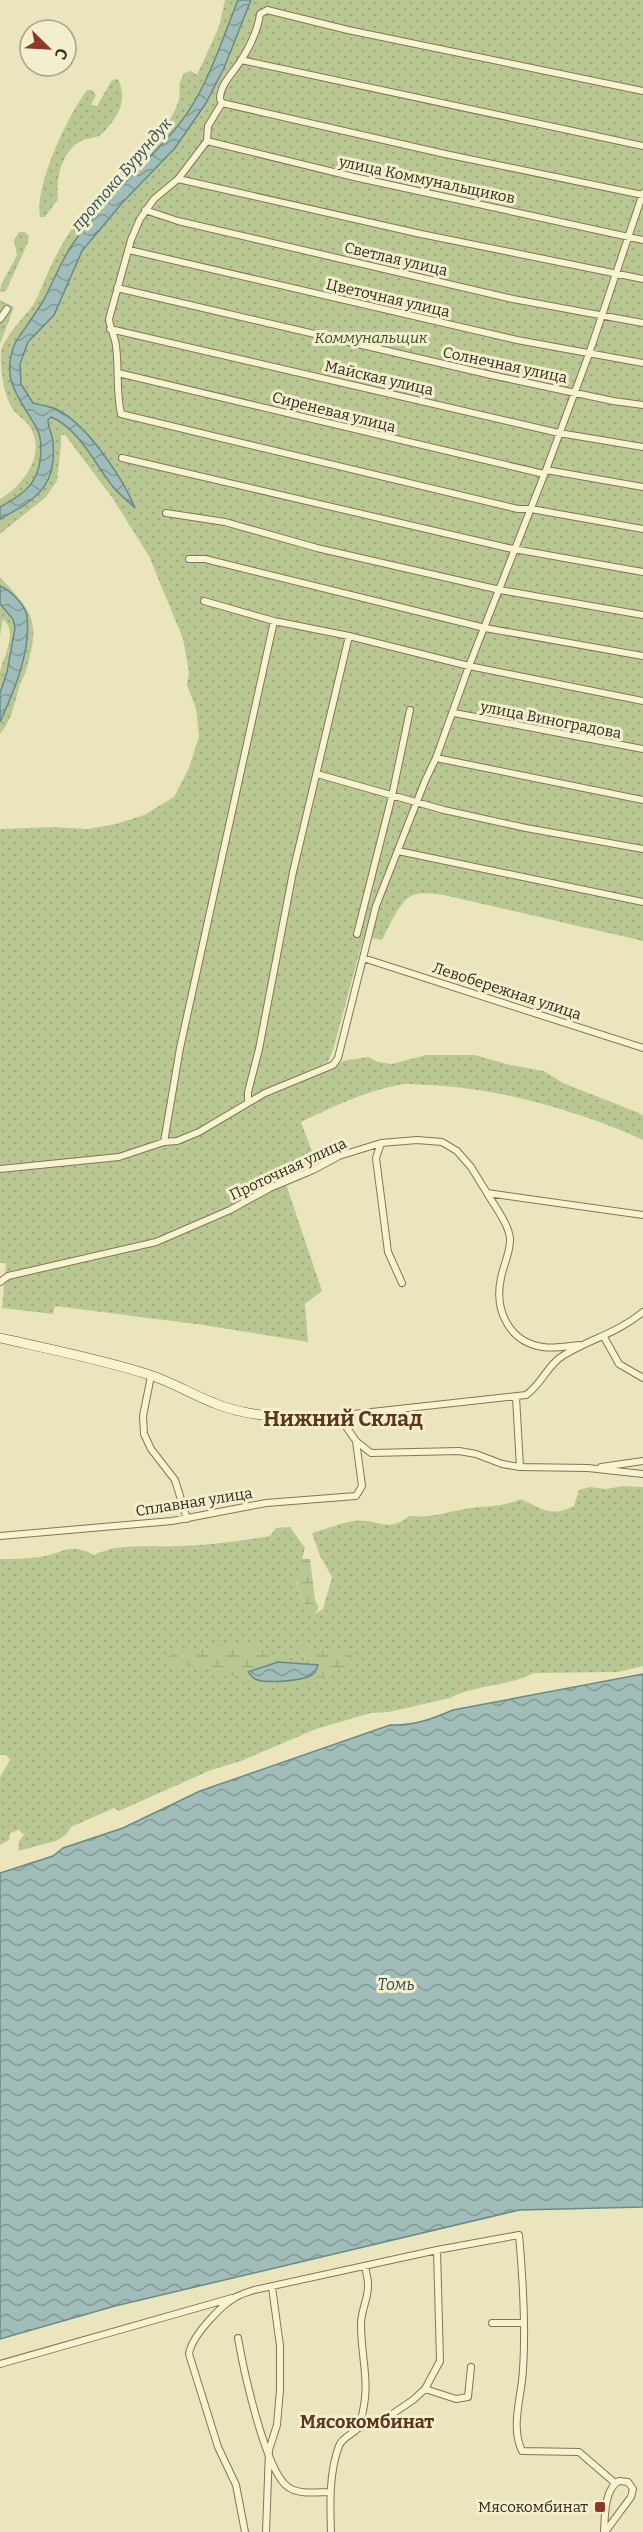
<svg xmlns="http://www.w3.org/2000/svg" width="643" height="2532" font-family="Bitter,serif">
<defs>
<pattern id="grass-dots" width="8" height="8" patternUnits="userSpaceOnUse" patternTransform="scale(1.5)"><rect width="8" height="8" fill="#b9c893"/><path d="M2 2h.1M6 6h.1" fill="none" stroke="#a0ac7e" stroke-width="1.8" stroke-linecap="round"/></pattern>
<pattern id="wetland-marsh" width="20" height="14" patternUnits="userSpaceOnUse" patternTransform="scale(1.5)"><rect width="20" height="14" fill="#b9c893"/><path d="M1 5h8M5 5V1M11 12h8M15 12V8" fill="none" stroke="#a0ac7e"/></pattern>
<pattern id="water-waves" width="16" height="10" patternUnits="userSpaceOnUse" patternTransform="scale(1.5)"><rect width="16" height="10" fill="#a1bdb9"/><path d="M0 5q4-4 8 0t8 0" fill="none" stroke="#849a96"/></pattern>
</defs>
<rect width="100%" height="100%" fill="#ebe5be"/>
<path fill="url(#grass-dots)" d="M225,0H643V941L444,895C435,894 420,891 411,896C399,902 388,929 382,940L364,936L333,1050L328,1062L286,1081L287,1088L343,1061L368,1057L378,1062L392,1064L426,1055H475L510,1065L544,1071L563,1083L639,1113L643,1116V1140C581,1111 495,1087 427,1085C418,1085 408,1083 399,1085C364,1091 333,1107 301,1122L319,1170L286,1184L322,1291L305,1304L308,1342L203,1325L55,1306L53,1314L2,1308L6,1263H0V829L55,827L88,829L116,824L144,815L174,797L189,768L199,736L196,709L187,685L189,672L183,639L149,556L111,496L65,435H61V446L57,481L46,497L0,534V499C23,486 47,454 30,427C26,421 19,416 14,411C3,396 0,367 1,350C8,332 22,320 33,305C40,294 44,280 50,268C61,245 75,221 91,202C110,178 139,161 159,135C167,125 176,111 179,99C181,86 176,89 184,73L191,71L197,75L219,27Z
M118,79C126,97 122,111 109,126C106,129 103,134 99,136C94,138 87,138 81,141C61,152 56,179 58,199L45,217H40C34,186 68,115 87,90H92L96,95L91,105L97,106L112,80Z
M19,232H25L29,236L28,242L6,291L0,292L1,285L17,255L14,240Z
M0,300L14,307L0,344Z
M0,577C33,613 41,620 26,671C24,677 20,682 19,688C14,705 12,720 0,734C0,714 0,692 0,672C3,656 19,634 3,619L0,636Z
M623,1486L643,1487V1666L618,1672L533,1673C508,1687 475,1684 450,1698L389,1712L371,1713L316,1729L241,1761L211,1770L119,1811L114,1808L71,1827L66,1835L56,1841L18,1851L19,1841L24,1835L19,1830L10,1833L9,1840L0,1845V1777L10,1760L6,1755H0V1559C13,1559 26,1559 39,1557C63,1554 69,1541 94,1555C119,1542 153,1548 181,1546C211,1545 241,1541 270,1536L276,1528L290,1527L305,1548L296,1582L306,1609L315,1614L323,1609L332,1577L320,1556L312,1533C326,1529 340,1523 354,1521C376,1518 388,1534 409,1516C431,1518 443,1513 465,1509C484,1505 502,1508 520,1499C542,1508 550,1518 574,1506L579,1490L589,1487L606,1489Z"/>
<path fill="url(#wetland-marsh)" d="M301,1559H310L315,1600L319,1607L315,1614L306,1609L296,1581Z
M226,1645L264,1647L272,1656L284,1657L289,1662H278L248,1672C264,1689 296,1681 315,1672L318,1665L303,1663L307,1658L300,1648L303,1645L314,1651L345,1649L353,1657L344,1667L329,1673L320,1682L290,1685L250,1683L224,1672L197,1669L187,1663L177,1666L166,1660L181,1647L192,1650Z"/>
<path fill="url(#water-waves)" stroke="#698a87" stroke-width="1.5" d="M238,0H251L224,68L206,103L175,148L122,203L82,251L54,315L28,342L20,364L21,384L33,403C41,405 49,406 56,409C86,423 123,478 135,508C128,501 120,495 114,488C95,465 80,429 51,417L48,420C48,428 53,435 53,443C57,487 35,500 0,519V507C27,493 41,480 41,449C41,442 40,433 36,427C19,397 0,380 15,343C24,329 34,316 43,301C53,283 60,263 72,245C103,199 146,166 180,123C207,89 222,40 238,0Z
M0,586C10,590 26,605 27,617C31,652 14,691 0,722V693L7,672L15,628L13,619L0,604Z
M278,1662L318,1665C316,1670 315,1674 310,1676C300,1681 264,1684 255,1679C252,1677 250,1674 248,1672Z
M643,1674V2207L519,2210L115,2306L0,2339V1873L53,1856L63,1848L123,1828L200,1791L390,1725C413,1726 432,1719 453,1710Z"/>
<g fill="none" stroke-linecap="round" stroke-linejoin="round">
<g stroke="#827558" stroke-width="8">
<path id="street" d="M241,60L643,146
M643,91L348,30L267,10L260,14C258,30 249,48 240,62C232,74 220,85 220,99L222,103L208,126L207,141L178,179L154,199L140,219L131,240L109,319C110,329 115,336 116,346C119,368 116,392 121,414L518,509H531L643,529
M222,103L445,154L643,195
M207,141L354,177L643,240
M178,179L421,234L643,279
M145,210L178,221L513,299L643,323
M129,250L517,340L643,363
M117,288L491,375L613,401L643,405
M0,319L7,309
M110,329L559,433L643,447
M118,373L544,474
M122,458L508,548L643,572
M546,470L643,487
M166,513L225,522L317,548L500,590L643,615
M189,559H205L485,628L643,656
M204,601L274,621L349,636L469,666L643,701
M454,713L643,749
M436,758L643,800
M317,774L444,810L526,828L643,849
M398,851L643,902
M357,934L392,796L410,710
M363,958L643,1048
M248,1102V1092L259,1049L293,872L349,636
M164,1142L180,1048L274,621
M381,1143L376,1158L388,1252L402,1283
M0,1169L119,1157L164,1142L177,1141L199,1132L265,1093L333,1065L338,1058L376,906L425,781L436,758L469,666L546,470L589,354L643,193
M487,1193C495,1207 508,1223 510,1238C511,1251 503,1266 501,1278C494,1310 509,1342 543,1347C554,1349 568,1346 579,1345
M0,1282L8,1276L156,1242L230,1210L270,1188L313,1170L339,1156L381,1143L417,1140L442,1142L457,1151L471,1167L487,1193L643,1215
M604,1337L619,1364L643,1378
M151,1376L143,1416L144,1434L151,1449L175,1480L187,1519
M516,1397L520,1467
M335,1416L526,1395C542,1384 547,1365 564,1355C592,1338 616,1334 643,1312
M356,1441L371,1453L459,1451L476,1454L502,1464L520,1467L588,1468L643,1474
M601,1467L643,1461
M0,1536L172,1521L266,1503L356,1496L362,1486L356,1441L347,1428L335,1416
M492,2323H524
M238,2338C243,2367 265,2471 288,2487C299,2495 317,2492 330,2492
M0,2364L232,2298
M425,2389L456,2399L468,2397L471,2367
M359,2428L382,2421L413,2400L425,2389L440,2361L437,2250
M245,2532L236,2485L218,2447L189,2354C191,2337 221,2305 236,2297C241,2294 248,2292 254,2290L437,2250L519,2235C523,2280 526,2325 523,2369C522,2396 510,2426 522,2451L579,2452L615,2483
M266,2532L269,2450L277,2425L280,2390V2346L272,2287
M331,2532C330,2505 329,2472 339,2446C343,2435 358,2434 360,2423C372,2382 361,2363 361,2324C361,2310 369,2297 368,2284C368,2278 366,2272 365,2266
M604,2532C605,2517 604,2489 619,2481L628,2482L633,2489L631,2497L605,2532"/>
</g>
<g stroke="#64563b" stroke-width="10">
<path id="secondary" d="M0,1338C49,1349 99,1359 147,1374C170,1381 191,1394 214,1403C252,1419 295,1418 335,1416"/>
</g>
<use href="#street" stroke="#f7f2d0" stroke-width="6"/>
<use href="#secondary" stroke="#f7f2d0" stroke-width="9"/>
</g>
<rect fill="#8e3a2a" stroke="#f3eecd" stroke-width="2" x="594" y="2501" width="12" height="12" rx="3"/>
<g text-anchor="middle" stroke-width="6" stroke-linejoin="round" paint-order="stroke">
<g font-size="15" fill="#322a1c" stroke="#f3eecd">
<text transform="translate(427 180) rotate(12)" y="5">улица Коммунальщиков</text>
<text transform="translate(396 259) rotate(13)" y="5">Светлая улица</text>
<text transform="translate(388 298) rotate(13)" y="5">Цветочная улица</text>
<text transform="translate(505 365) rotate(12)" y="5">Солнечная улица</text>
<text transform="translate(379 378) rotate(13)" y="5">Майская улица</text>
<text transform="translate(334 412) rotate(14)" y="5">Сиреневая улица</text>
<text transform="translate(551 720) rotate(11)" y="5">улица Виноградова</text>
<text transform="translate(507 991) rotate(18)" y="5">Левобережная улица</text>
<text transform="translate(288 1169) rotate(-25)" y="5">Проточная улица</text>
<text transform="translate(194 1502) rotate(-9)" y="5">Сплавная улица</text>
</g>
<g font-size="15" font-style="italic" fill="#3c4e23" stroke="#f3eecd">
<text x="371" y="343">Коммунальщик</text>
</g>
<g font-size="15" fill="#322a1c" stroke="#f3eecd" text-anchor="end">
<text x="588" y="2512">Мясокомбинат</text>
</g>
<g font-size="16" font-style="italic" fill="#2b4e52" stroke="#f3eecd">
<text transform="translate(121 174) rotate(-49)" y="6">протока Бурундук</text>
<text x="396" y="1990">Томь</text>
</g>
<g font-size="18" font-weight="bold" fill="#5d351d" stroke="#f3eecd">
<text x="367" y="2428">Мясокомбинат</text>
</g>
<g font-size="21" font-weight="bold" fill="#5d351d" stroke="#f3eecd">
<text x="343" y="1426">Нижний Склад</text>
</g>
</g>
<g transform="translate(48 48) rotate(114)"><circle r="28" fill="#f3eecd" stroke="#a6a086" stroke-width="1.5"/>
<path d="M0-4.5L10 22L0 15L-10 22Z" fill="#8e3a2a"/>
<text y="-9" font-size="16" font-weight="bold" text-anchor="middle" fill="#322a1c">С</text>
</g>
</svg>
